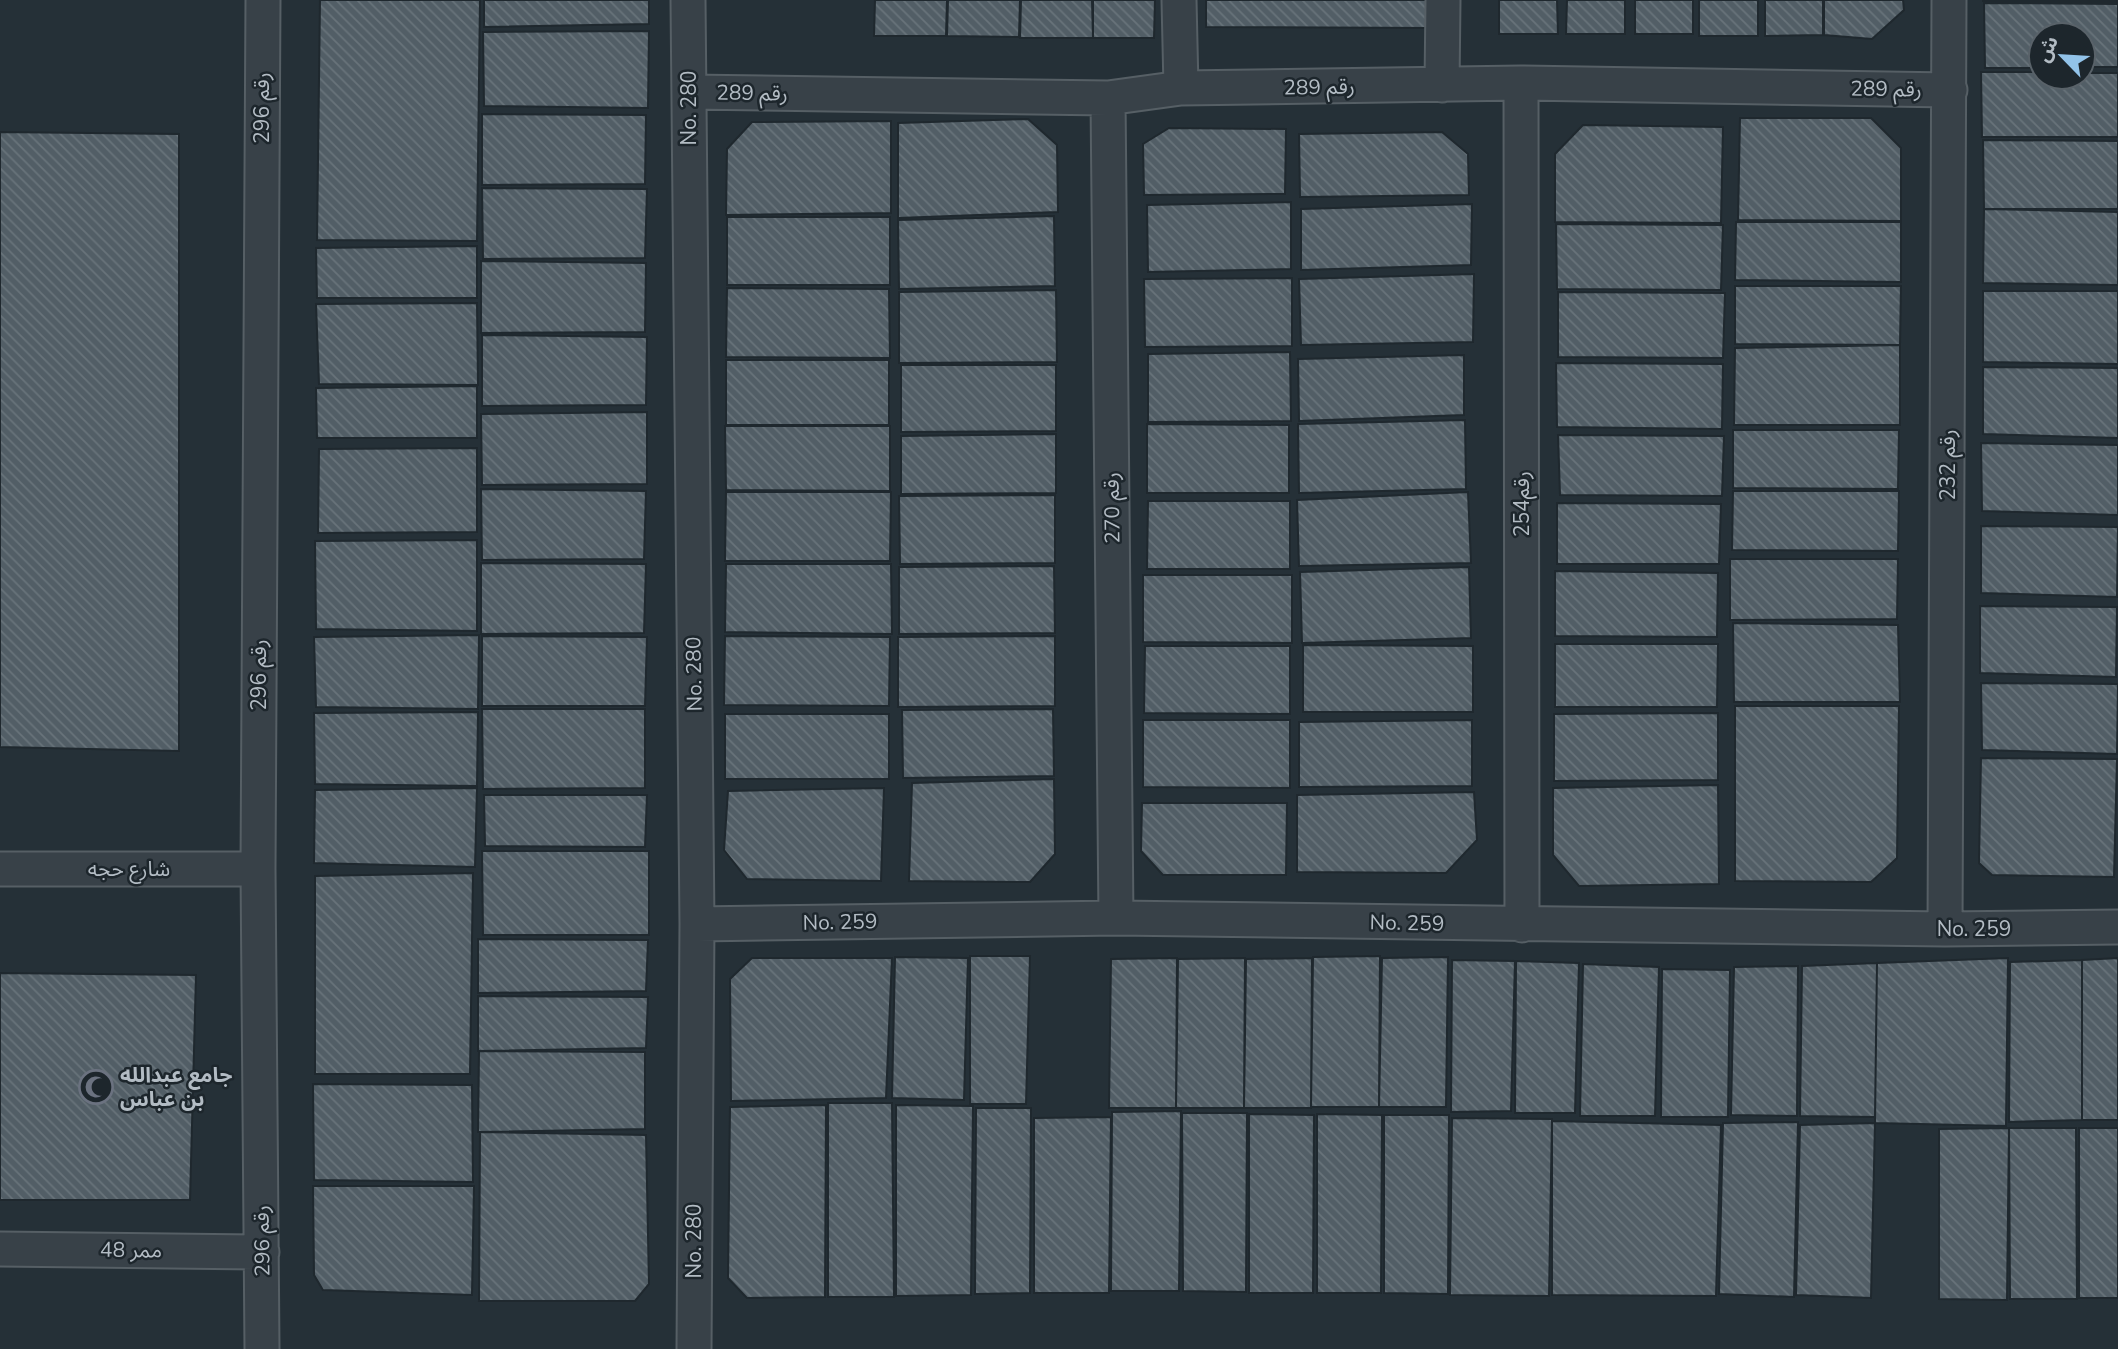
<svg xmlns="http://www.w3.org/2000/svg" width="2118" height="1349" font-family="'Nunito Sans','Noto Sans Arabic',sans-serif">
<defs>
<pattern id="building-back-hatch" width="6" height="6" patternUnits="userSpaceOnUse" patternTransform="scale(1.75)"><rect width="6" height="6" fill="#525e66"/><path d="M-1 5l2 2M0 0l6 6M5-1l2 2" fill="none" stroke="#68737a"/></pattern>
</defs>
<rect width="100%" height="100%" fill="#253037"/>
<path fill="url(#building-back-hatch)" stroke="#1f282e" stroke-width="2" d="M320,0H480L477,241L317,240Z
M484,0H649V24L484,27Z
M875,0H947L946,36H874Z
M948,0H1020L1019,37L947,36Z
M1021,0H1092L1093,38H1020Z
M1093,0H1155L1154,38H1093Z
M1206,0H1430V28L1206,27Z
M1499,0H1557L1558,34H1499Z
M1567,0H1625V34H1566Z
M1635,0H1693V34H1635Z
M1699,0H1758V36H1699Z
M1765,0H1823V35L1765,36Z
M1824,0H1903L1904,10L1872,39L1824,35Z
M1983,0H2118V2L1983,1Z
M1984,3L2118,4V67H2083V35H2041V68H1985Z
M649,31L648,108L484,106L483,32Z
M1981,72H2041V77H2083V73H2118V137H1982Z
M482,114L646,115L645,184L482,185Z
M1740,118H1871L1901,148V221L1738,220Z
M1028,119L1057,145L1058,212L898,218V123Z
M891,121V213L726,215L727,149L752,122Z
M1583,125L1723,127L1721,223L1555,222V154Z
M1169,128L1286,129L1285,194L1144,195L1143,144Z
M0,132L179,134V751L0,747Z
M1442,132L1468,154L1469,195L1300,197L1299,134Z
M1983,140L2118,141V209H1984Z
M482,188L647,189L645,258L483,259Z
M1291,202V269L1148,272L1147,205Z
M1472,204L1471,265L1301,270V209Z
M1984,209L2118,212V285L1983,283Z
M1054,216L1055,286L899,289L898,220Z
M727,217H890V285H727Z
M1736,222H1901V282L1735,280Z
M1556,224L1723,225L1721,290L1557,289Z
M477,246V298H317L316,248Z
M481,261L646,263L645,332L481,333Z
M1474,274L1473,342L1301,345L1299,279Z
M1292,278V346L1145,347L1144,279Z
M1735,286H1901L1900,345L1735,344Z
M727,288L889,289L890,358L726,357Z
M1056,290L1057,362L899,363V292Z
M1983,291H2118V364L1983,362Z
M1558,292L1725,293L1723,358L1558,357Z
M477,303L478,385L319,384L316,304Z
M482,335L647,337L646,405L482,406Z
M1900,345V425H1734L1735,348Z
M1290,352L1291,421L1148,422V354Z
M1464,355V415L1299,421L1298,359Z
M726,360H889V425H726Z
M1556,363L1723,364L1722,429L1557,427Z
M901,365H1056V431L901,432Z
M1983,367L2118,368V438L1983,434Z
M477,386V438H317L316,388Z
M647,412V484L482,485L481,414Z
M1465,420L1466,489L1299,493L1298,424Z
M1147,424L1289,425V493H1147Z
M725,426H890V491L726,490Z
M1733,430H1899L1898,489L1733,488Z
M1056,434V493L901,494V436Z
M1558,435L1724,436L1722,496L1560,495Z
M1981,443L2118,445V515L1982,511Z
M477,448V532L318,533L319,449Z
M481,489L646,491L644,559L482,560Z
M1733,491H1899L1898,551L1732,550Z
M726,492H891L890,561H725Z
M1468,492L1471,563L1299,566L1297,500Z
M1055,495V563L900,564L899,496Z
M1148,501H1290V569H1147Z
M1557,503L1721,504L1719,564H1557Z
M1981,526L2118,527L2117,597L1981,593Z
M477,540V631L316,629L315,541Z
M1730,559H1898L1897,619L1730,620Z
M481,563L646,564L644,633L481,634Z
M726,564H891L892,634L725,632Z
M1054,566L1055,633L899,634V567Z
M1469,567L1471,638L1302,643L1300,572Z
M1555,571L1718,573L1717,637L1555,636Z
M1143,575H1292V643L1143,642Z
M1980,606L2117,607L2116,677L1980,673Z
M1733,623L1898,625L1900,702H1734Z
M479,635L478,709L316,707L314,637Z
M482,636L647,637L645,706H482Z
M725,636L890,637L889,706L724,705Z
M1055,636V706L898,707V637Z
M1555,644H1718L1717,707H1555Z
M1303,645L1473,646V712H1303Z
M1145,646H1290V714L1144,713Z
M1981,683L2118,684L2117,754L1982,750Z
M1735,706H1899L1897,858L1882,872L1871,882L1735,881Z
M482,709H645V788L483,789Z
M1053,709L1054,776L903,778L902,710Z
M478,712L477,786L315,784L314,713Z
M1718,713V780L1554,781V714Z
M725,714H889V779H725Z
M1143,720H1290V788L1143,787Z
M1472,720V786L1299,787V722Z
M1981,758L2117,759L2114,877L1992,875L1979,863Z
M1054,779L1055,854L1030,882L909,881L912,783Z
M1718,785L1719,884L1579,886L1553,855V788Z
M477,788L475,867L314,863L315,790Z
M884,788L881,881L747,879L724,850L728,791Z
M1474,792L1477,840L1446,873L1297,872V795Z
M484,795H647L645,847L485,846Z
M1142,803H1287L1286,875H1163L1141,851Z
M482,851H649V935H483Z
M473,873L470,1074H315V876Z
M478,939L648,940L646,991L478,993Z
M970,956H1030L1026,1104H970Z
M1380,956L1379,1107H1311L1313,957Z
M895,957L968,958L964,1100L892,1098Z
M1448,957L1446,1107H1379L1382,958Z
M752,958H892L886,1098L731,1101L730,979Z
M1177,958L1176,1108H1109L1111,959Z
M1245,958L1244,1108H1176L1178,959Z
M1312,958L1311,1108H1244L1246,959Z
M2008,958L2006,1126L1875,1123L1877,963Z
M2118,958V1120H2082V960Z
M1452,960L1515,961L1511,1111L1451,1112Z
M2082,960V1120L2009,1122L2010,962Z
M1516,961L1579,963L1575,1113H1515Z
M1877,963L1875,1117L1800,1116L1802,966Z
M1583,964L1659,967L1655,1116H1580Z
M1798,966L1797,1116L1731,1115L1734,967Z
M1662,969L1730,970L1728,1117H1661Z
M0,973L196,975L190,1200H0Z
M478,996L648,997L646,1048L478,1051Z
M479,1051L645,1052V1129L478,1132Z
M313,1084L472,1085L473,1182L314,1180Z
M828,1103H892L894,1297H828Z
M826,1105L825,1297L747,1298L728,1278L730,1107Z
M896,1105L973,1106L971,1295L896,1296Z
M976,1108H1031L1030,1293L975,1294Z
M1181,1111L1179,1291H1111L1112,1112Z
M1182,1113H1247L1246,1292L1183,1291Z
M1249,1114L1314,1115L1313,1293H1249Z
M1317,1114L1382,1115L1381,1293H1317Z
M1384,1115H1449L1448,1294L1384,1293Z
M1111,1117L1109,1293H1034V1118Z
M1452,1118L1552,1119L1549,1296L1450,1295Z
M1552,1121L1721,1125L1716,1296L1552,1295Z
M1798,1122L1794,1297L1719,1294L1723,1123Z
M1875,1123L1871,1298L1796,1295L1800,1125Z
M2009,1128L2007,1300L1939,1299V1129Z
M2009,1128H2076L2077,1299H2010Z
M2079,1128H2118V1298H2079Z
M480,1132L646,1135L649,1284L635,1301H479Z
M313,1186H474L472,1295L323,1290L314,1275Z"/>
<g fill="none" stroke-linecap="round" stroke-linejoin="round">
<g stroke="#565f65" stroke-width="37">
<path id="minor" d="M688,0L697,924L694,1349
M1179,0L1181,88
M1521,83L1522,925
M1442,85L1443,0
M689,92L1108,98L1181,88L1521,83L1950,90
M1108,98L1116,918
M0,869H258
M697,924L1116,918L1945,929L2118,927
M1945,929L1949,0
M0,1249L262,1252
M262,1349L258,869L263,0"/>
</g>
<use href="#minor" stroke="#384148" stroke-width="33"/>
</g>
<defs>
<g id="mosque-ring" transform="scale(1.75)"><circle r="9.5" fill="#1d262c" stroke="#6b7280" stroke-width="1.5"/><path d="M3.5-4.9A6 6 0 1 0 3.5 4.9A5 5 0 1 1 3.5-4.9Z" fill="#6b7280"/></g>
</defs>
<g fill-rule="evenodd">
<use href="#mosque-ring" x="96" y="1087"/>
</g>
<g text-anchor="middle" stroke-width="5" stroke-linejoin="round" paint-order="stroke">
<g font-size="21" fill="#b3bcc4" stroke="#1d262c">
<text transform="translate(1319 87) rotate(-1)" y="7">رقم 289</text>
<text transform="translate(1886 89) rotate(1)" y="7">رقم 289</text>
<text transform="translate(752 93) rotate(1)" y="7">رقم 289</text>
<text transform="translate(262 108) rotate(-90)" y="7">رقم 296</text>
<text transform="translate(689 108) rotate(-90)" y="7">No. 280</text>
<text transform="translate(1948 465) rotate(-90)" y="7">رقم 232</text>
<text transform="translate(1522 504) rotate(-90)" y="7">رقم254</text>
<text transform="translate(1112 508) rotate(-91)" y="7">رقم 270</text>
<text transform="translate(694 674) rotate(-91)" y="7">No. 280</text>
<text transform="translate(259 675) rotate(-90)" y="7">رقم 296</text>
<text x="129" y="876">شارع حجه</text>
<text transform="translate(840 922) rotate(-1)" y="7">No. 259</text>
<text transform="translate(1407 923) rotate(1)" y="7">No. 259</text>
<text x="1974" y="936">No. 259</text>
<text transform="translate(262 1241) rotate(-91)" y="7">رقم 296</text>
<text transform="translate(694 1241) rotate(-90)" y="7">No. 280</text>
<text transform="translate(131 1250) rotate(1)" y="7">ممر 48</text>
</g>
<g font-size="21" font-weight="bold" fill="#b3bcc4" stroke="#1d262c" text-anchor="start">
<text x="120" y="1082">جامع عبدالله<tspan x="120" dy="24">بن عباس</tspan></text>
</g>
</g>
<g transform="translate(2062 56) rotate(295)"><circle r="33" fill="#1d262c" stroke="#596269" stroke-width="2"/>
<path d="M0-5L12 26L0 18L-12 26Z" fill="#92c3e9"/>
<text y="-10" font-size="19" font-weight="bold" text-anchor="middle" fill="#b3bcc4">ش</text>
</g>
</svg>
